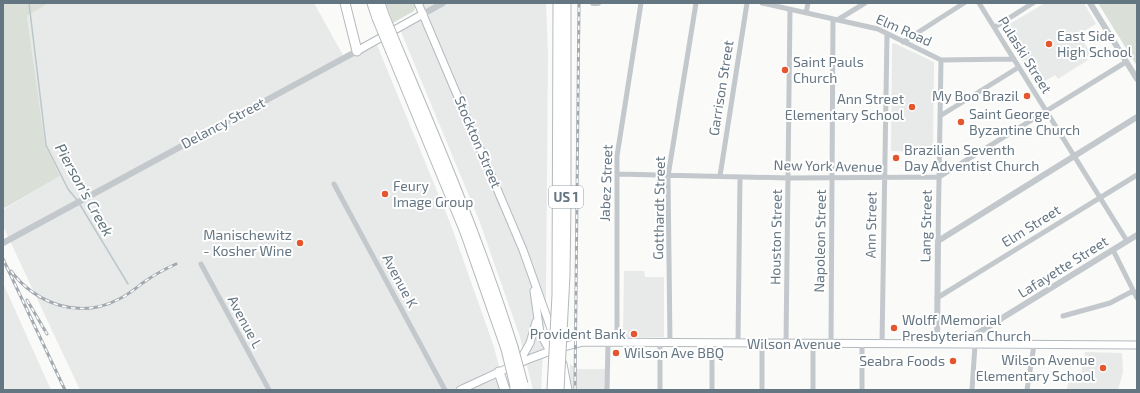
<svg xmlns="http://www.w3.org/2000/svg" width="1140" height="393" font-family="'Exo 2',sans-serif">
<rect width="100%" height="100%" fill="#fafaf8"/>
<path fill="#e8e9e9" d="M49,3H314L344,57L375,40L451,225L494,347L505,390H269L250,360L266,390H80L3,226V210L60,176L45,144L27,16Z
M418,3H546L548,53L546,295L541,390H533L520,337L479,220L399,27L424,15Z
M1045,3H1084L1096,24L1079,34L1091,54L1086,57L1088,60L1058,79L1055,75L1037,86L1003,28Z
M894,43L934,62L933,152L891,151L892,44Z
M624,271H644L645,277H664V337H623Z
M3,283L51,390H3Z
M1085,352L1122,353L1123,372L1118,390H1067L1069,377L1080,379Z
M570,364L577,369H605V390H569Z"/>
<path fill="#dadfd7" d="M3,3H49L27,16L45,144L60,176L5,208L3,205Z
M386,3H413L415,7L414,11L393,23Z
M1098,3H1137V66Z"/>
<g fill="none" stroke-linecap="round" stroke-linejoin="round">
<path stroke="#bbc7cb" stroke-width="1.5" d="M29,3L46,145L68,189L77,200
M79,203L128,284"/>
<g stroke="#b3babf" stroke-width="9">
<path id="secondary" d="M418,3L523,250L554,337
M357,51L423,14
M534,291L540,333L550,351
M518,364L530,343L536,322
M460,390C500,372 540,351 583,342L1137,345"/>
</g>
<g stroke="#b4b9bd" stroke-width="11">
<path id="motorway" d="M345,3L357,51
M372,3L377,18
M380,3L384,15
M398,49C440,148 481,245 513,347
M391,52L465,232L506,349
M562,364L567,390
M499,372L505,390"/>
</g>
<path stroke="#c3c8cc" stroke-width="5" d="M762,3L878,29L941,60L1014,59
M979,3L1127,241
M806,13L808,3
M839,19L865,3
M995,27L1033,3
M903,42L964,3
M940,116L1019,67
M617,174L789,178L939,177L1126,62
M720,176L747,3
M334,184L445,390
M938,241L941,60
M1113,250L1137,298
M201,264L269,390
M937,298L1137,175
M1063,316L1110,303L1133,291
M617,343V156L641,3
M670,343L668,176L696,3
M738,343L740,177
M786,343L790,10
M831,344L833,19
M882,344L887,34
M607,390L608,343
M660,390V343
M712,390V344
M762,390V343
M813,390V344
M862,390V344
M972,390L975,345
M1027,390L1034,345"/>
<path stroke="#c3c8cc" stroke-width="6" d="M593,3H598
M1090,3L1137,79
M423,14L443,3
M3,243L357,51
M937,344L938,241L1137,117
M960,344L1137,235"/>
<use href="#secondary" stroke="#fff" stroke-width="7"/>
<use href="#motorway" stroke="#fff" stroke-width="9"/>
<g stroke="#a2aab0" stroke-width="3">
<path id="rail" d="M3,259L65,390
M11,271C36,304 80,320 119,299C128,295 136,288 144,282C154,275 165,269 176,264
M27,300L47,334
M575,390L579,3"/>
</g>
<use href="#rail" stroke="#fff" stroke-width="1.5" stroke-dasharray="4.5" stroke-linecap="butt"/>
<g stroke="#b4b9bd" stroke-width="11" stroke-linecap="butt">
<path id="motorway-bridge" d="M384,15L398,49
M377,18L391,52
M513,347L523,384
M506,349L515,386
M552,390L557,295L558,3
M559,390L565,275L566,201V3"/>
</g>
<use href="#motorway-bridge" stroke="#fff" stroke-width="9"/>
</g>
<g fill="#e4572e" stroke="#fff" stroke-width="1.5">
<circle cx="1049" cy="44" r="4"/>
<circle cx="785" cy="70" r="4"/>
<circle cx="1027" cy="96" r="4"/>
<circle cx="912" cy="107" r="4"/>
<circle cx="961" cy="122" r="4"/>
<circle cx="896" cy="158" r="4"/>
<circle cx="385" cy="194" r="4"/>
<circle cx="300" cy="243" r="4"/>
<circle cx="894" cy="328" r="4"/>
<circle cx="634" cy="334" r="4"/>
<circle cx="616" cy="353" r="4"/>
<circle cx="953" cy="361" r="4"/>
<circle cx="1103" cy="368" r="4"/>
</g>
<g text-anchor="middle" stroke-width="4" stroke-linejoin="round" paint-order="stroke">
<rect fill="#fff" stroke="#939fa8" stroke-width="1" x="549" y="186" width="34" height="22" rx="3"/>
<g font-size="13" font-weight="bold" fill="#657683">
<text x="566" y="202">US 1</text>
</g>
<g font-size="14" fill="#657683" stroke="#fff">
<text transform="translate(904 30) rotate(24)" y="5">Elm Road</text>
<text transform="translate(1025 55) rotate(58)" y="5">Pulaski Street</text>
<text transform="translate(721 88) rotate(-81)" y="5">Garrison Street</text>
<text transform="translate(223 123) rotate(-28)" y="5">Delancy Street</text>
<text transform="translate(478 142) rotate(67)" y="5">Stockton Street</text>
<text transform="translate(828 166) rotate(1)" y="5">New York Avenue</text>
<text transform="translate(606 183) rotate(-88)" y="5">Jabez Street</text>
<text transform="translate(659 208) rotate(-89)" y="5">Gotthardt Street</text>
<text transform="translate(871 225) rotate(-89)" y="5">Ann Street</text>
<text transform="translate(926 226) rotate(-89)" y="5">Lang Street</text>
<text transform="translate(1031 226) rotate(-32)" y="5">Elm Street</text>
<text transform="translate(776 237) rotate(-89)" y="5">Houston Street</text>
<text transform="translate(820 241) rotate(-89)" y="5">Napoleon Street</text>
<text transform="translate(1063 267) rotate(-32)" y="5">Lafayette Street</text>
<text transform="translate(400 281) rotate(62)" y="5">Avenue K</text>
<text transform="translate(245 322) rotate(62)" y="5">Avenue L</text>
<text x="794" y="349">Wilson Avenue</text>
</g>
<g font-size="14" fill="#657683" stroke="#fff" text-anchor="start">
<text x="1057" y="41">East Side<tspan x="1057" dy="16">High School</tspan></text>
<text x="793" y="67">Saint Pauls<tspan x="793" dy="16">Church</tspan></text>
<text x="1019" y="101" text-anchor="end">My Boo Brazil</text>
<text x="904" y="104" text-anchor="end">Ann Street<tspan x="904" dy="16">Elementary School</tspan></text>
<text x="969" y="119">Saint George<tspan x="969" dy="16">Byzantine Church</tspan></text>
<text x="904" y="155">Brazilian Seventh<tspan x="904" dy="16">Day Adventist Church</tspan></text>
<text x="393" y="191">Feury<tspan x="393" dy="16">Image Group</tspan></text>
<text x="292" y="240" text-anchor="end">Manischewitz<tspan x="292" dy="16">- Kosher Wine</tspan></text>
<text x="902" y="325">Wolff Memorial<tspan x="902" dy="16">Presbyterian Church</tspan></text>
<text x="626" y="339" text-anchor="end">Provident Bank</text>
<text x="624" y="358">Wilson Ave BBQ</text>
<text x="1095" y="365" text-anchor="end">Wilson Avenue<tspan x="1095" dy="16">Elementary School</tspan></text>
<text x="945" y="366" text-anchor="end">Seabra Foods</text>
</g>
<g font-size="15" font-style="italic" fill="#60757c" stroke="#fff">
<text transform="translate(84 190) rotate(61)" y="5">Pierson's Creek</text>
</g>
</g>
<rect width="1140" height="393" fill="none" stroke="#657683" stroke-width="8"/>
</svg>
